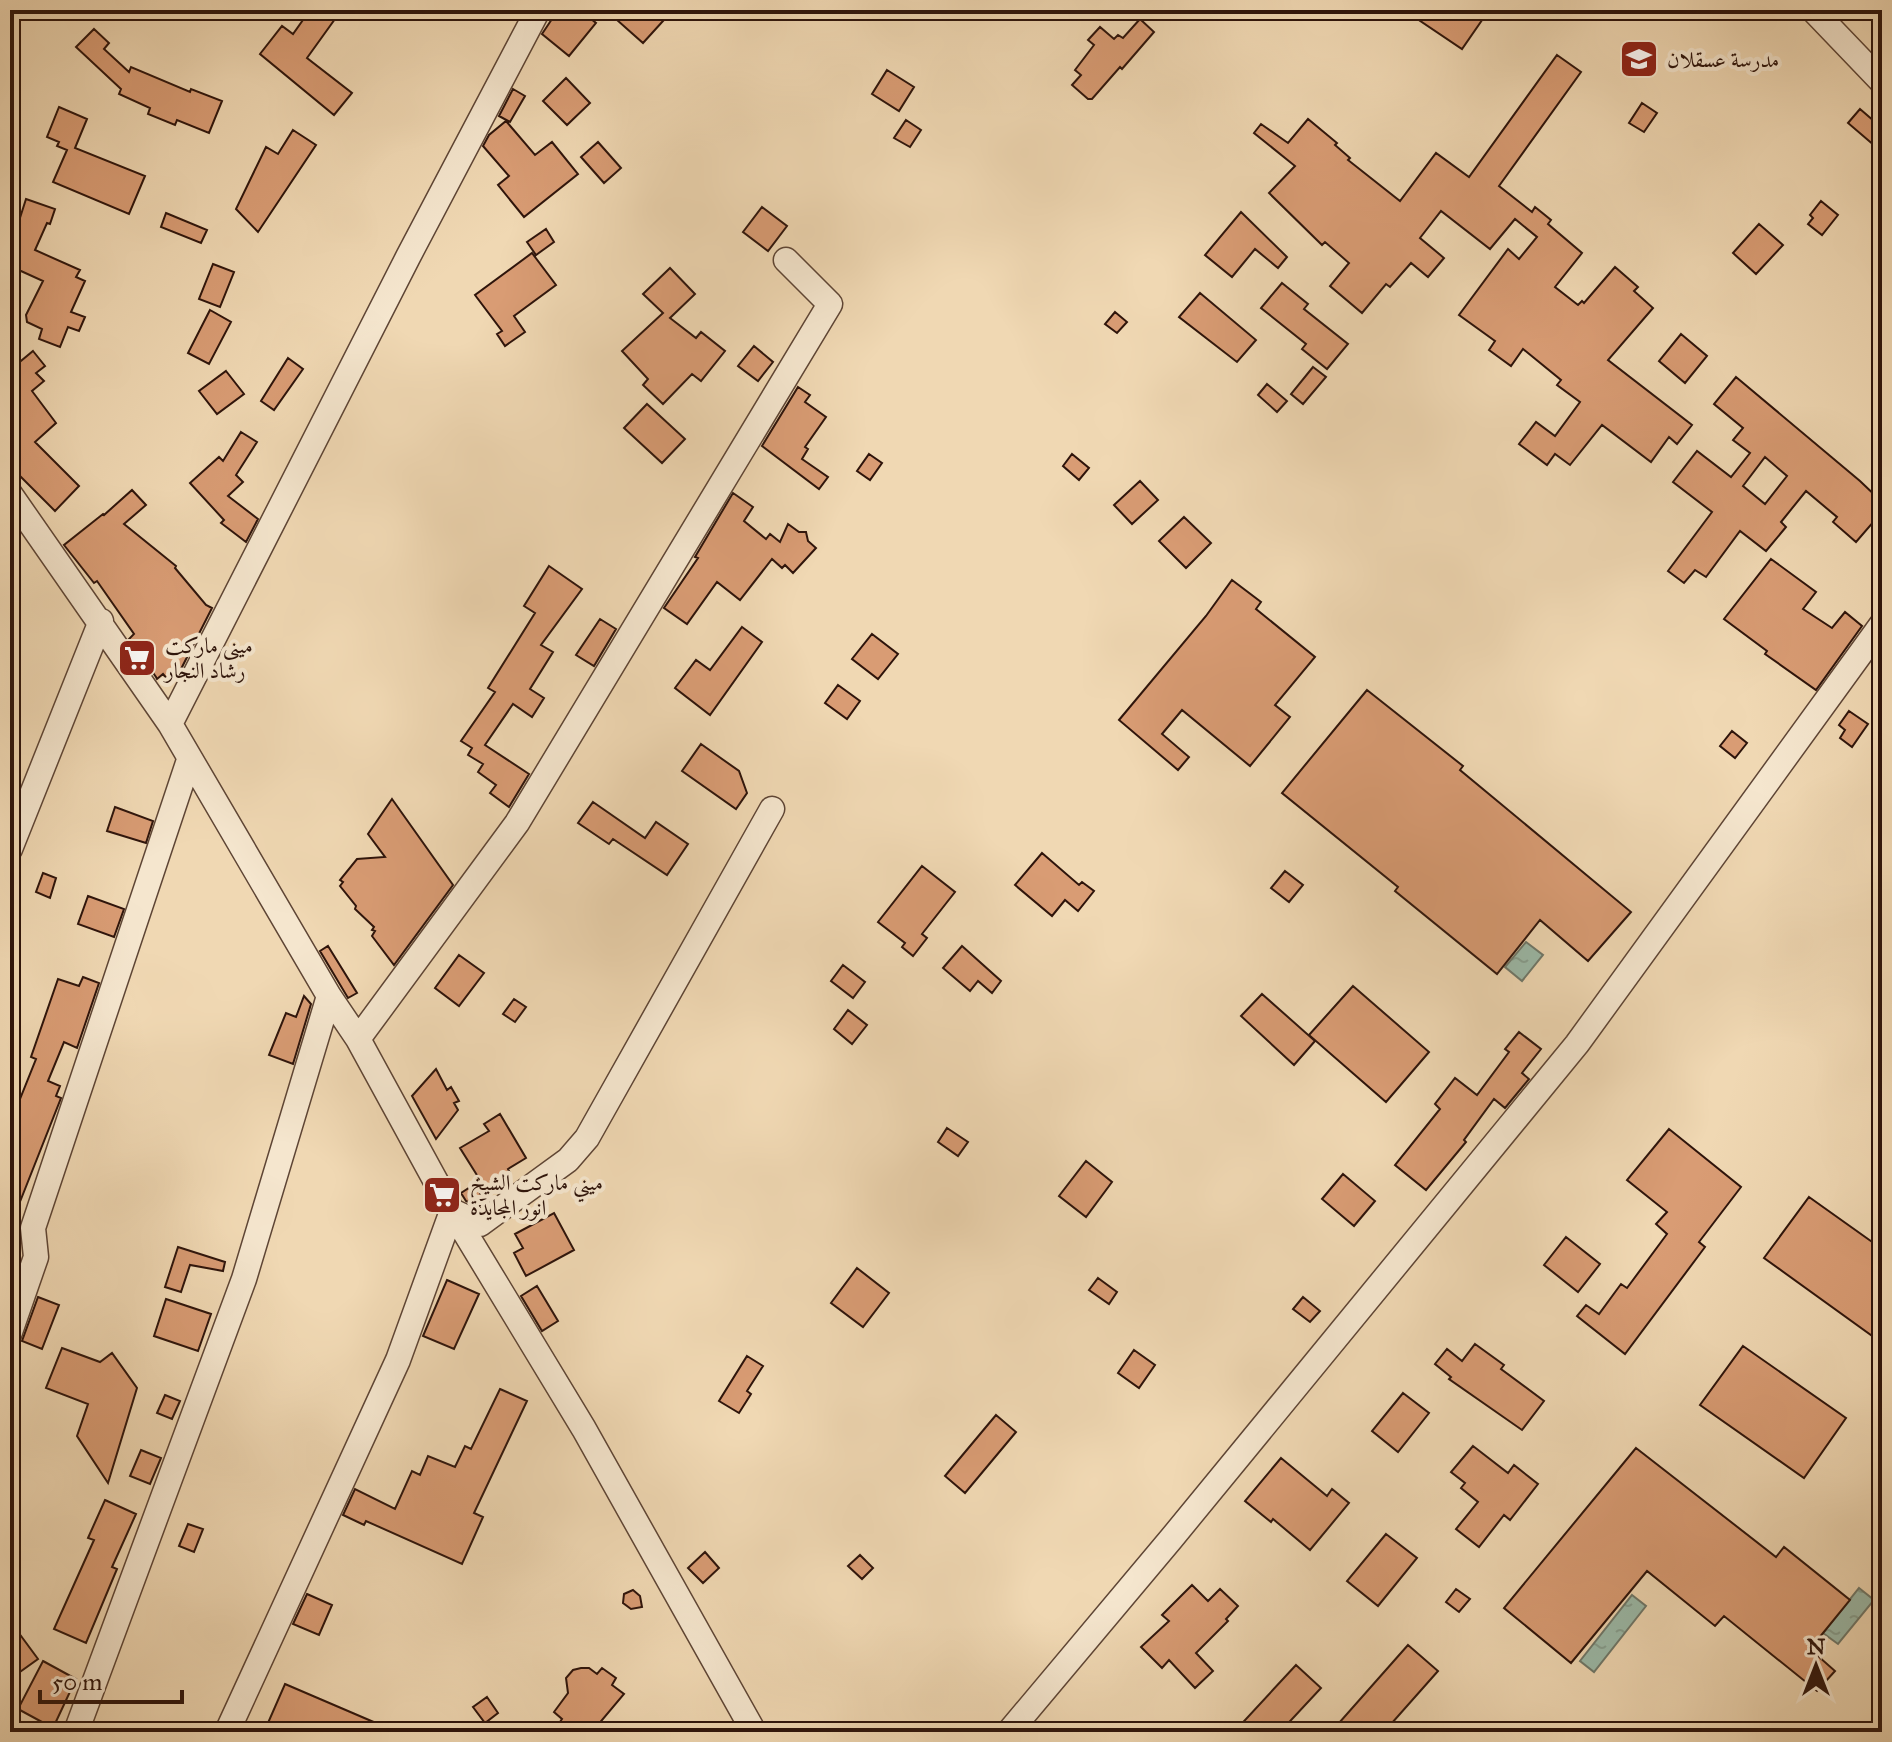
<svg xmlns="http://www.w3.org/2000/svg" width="1892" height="1742" font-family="'IM FELL Great Primer',Amiri,serif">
<defs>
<pattern id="water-ripples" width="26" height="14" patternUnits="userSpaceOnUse" patternTransform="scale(2)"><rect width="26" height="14" fill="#9bbaa9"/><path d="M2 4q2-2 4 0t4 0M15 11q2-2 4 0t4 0" fill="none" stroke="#869f90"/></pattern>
</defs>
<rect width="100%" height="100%" fill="#f0d8b3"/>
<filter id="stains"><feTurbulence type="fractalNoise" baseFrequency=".0025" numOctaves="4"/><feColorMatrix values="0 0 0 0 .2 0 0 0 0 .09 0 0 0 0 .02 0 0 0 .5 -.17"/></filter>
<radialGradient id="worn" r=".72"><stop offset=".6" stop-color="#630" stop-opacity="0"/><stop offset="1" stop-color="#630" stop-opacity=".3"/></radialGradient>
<path fill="url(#water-ripples)" stroke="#6f786a" stroke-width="2" d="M1526,942L1543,955L1522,981L1505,967Z
M1859,1588L1874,1600L1838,1644L1823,1633Z
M1632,1595L1646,1606L1594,1672L1580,1661Z"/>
<path fill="#d99c74" stroke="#2e140b" stroke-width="2" fill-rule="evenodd" d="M310,10H323L335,19L307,58L352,93L334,115L260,54L282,26L293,34Z
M558,10H580L596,23L569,56L542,34Z
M627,10H673L643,43L617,20Z
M1404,10H1489L1462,49Z
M1140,19L1154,32L1122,69L1120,67L1092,99H1088L1072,85L1081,75L1075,70L1094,45L1088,40L1100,27L1114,39L1118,35L1123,38Z
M94,29L109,43L104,49L129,72L131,67L190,92L191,89L222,101L209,133L177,120L175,125L148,114L150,108L119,94L121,89L76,47Z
M1557,55L1581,72L1499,186L1532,212L1535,207L1551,220L1548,224L1582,253L1555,287L1578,305L1582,301L1584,303L1615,267L1638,287L1634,291L1653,308L1608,360L1692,425L1677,444L1669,437L1651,462L1602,425L1570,465L1555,454L1547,465L1519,444L1536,422L1555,436L1580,402L1557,385L1561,380L1523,349L1511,366L1489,350L1495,341L1459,315L1508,249L1519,259L1537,237L1515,219L1490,249L1441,211L1420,238L1444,258L1428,277L1411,263L1390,287L1386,284L1362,313L1330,286L1349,263L1325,242L1322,245L1269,193L1295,166L1254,133L1261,124L1288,143L1308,119L1337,143L1335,145L1350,158L1348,160L1400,201L1436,153L1469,177Z
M887,70L914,87L899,111L872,94Z
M566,78L590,103L567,125L543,101Z
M513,89L525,96L510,122L499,116Z
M1642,103L1657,113L1644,132L1629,123Z
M59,107L87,119L75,148L145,176L129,214L53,182L67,150L57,146L59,142L47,137Z
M1860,109L1882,128V152L1848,123Z
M906,120L921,130L910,147L894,138Z
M506,121L535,155L552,142L578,174L524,217L498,185L509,176L483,146L489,135Z
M293,130L316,145L258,232L236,209L266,147L278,154Z
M598,142L621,168L604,183L581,157Z
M26,199L55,209L50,224L47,223L35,250L80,270L76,277L85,281L71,312L85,317L79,331L68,327L60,347L39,339L42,329L27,322L26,315L43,281L10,266V233L16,220L19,221Z
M1821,201L1838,215L1822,235L1808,224L1813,218L1810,215Z
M762,207L787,226L768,251L743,232Z
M1241,212L1287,257L1278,268L1255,249L1232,277L1205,255Z
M166,213L207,230L201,243L161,227Z
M1759,224L1783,245L1756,274L1733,253Z
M546,229L554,242L536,255L527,242Z
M532,253L556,285L514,316L525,332L505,346L497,334L502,331L475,295Z
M213,264L234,272L220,307L199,299Z
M670,268L695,294L670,318L696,338L701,332L725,351L701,381L692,374L663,404L643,385L648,379L622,351L663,313L643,294Z
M1282,283L1308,304L1304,309L1348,344L1327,369L1302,349L1306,344L1261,308Z
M1200,293L1256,340L1237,362L1179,317Z
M210,310L231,322L209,364L188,353Z
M1115,312L1127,322L1117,333L1105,324Z
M1681,334L1707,356L1685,383L1659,361Z
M754,346L773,362L758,381L738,366Z
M33,351L45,366L36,373L44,381L32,391L56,423L35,442L79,486L55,511L10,466V370Z
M288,358L303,369L274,410L261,401Z
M1313,367L1326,377L1303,404L1291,394Z
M226,371L244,394L217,414L199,391Z
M1736,377L1860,481L1882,502V512L1856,542L1833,522L1837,517L1806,491L1781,522L1786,527L1766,551L1740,531L1706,577L1695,570L1684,583L1668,571L1712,512L1673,482L1697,451L1731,477L1750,453L1733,440L1743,428L1714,404ZM1765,457L1787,476L1765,504L1743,486Z
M1267,384L1287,401L1277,412L1258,395Z
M798,387L810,395L805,402L826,417L805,447L808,449L802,459L828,477L819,489L762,446Z
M647,404L685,439L662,463L624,428Z
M241,432L257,442L236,475L243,482L228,496L258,519L246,542L221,523L224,520L190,483L219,457L223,461Z
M869,454L882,463L870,480L857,471Z
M1072,454L1089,468L1079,480L1063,466Z
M1140,481L1158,500L1132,524L1114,505Z
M132,490L146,505L124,524L176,566L175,568L206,605L212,608L181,669L168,680L163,674L157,679L156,677L129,639L134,634L97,581L94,583L64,545L103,514L104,515Z
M733,493L753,507L744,521L766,539L770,534L780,542L788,524L799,532H806L808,541L816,548L793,573L785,565L782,568L772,559L740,600L717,582L687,624L664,608L698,558L695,557Z
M1184,517L1211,543L1186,568L1159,541Z
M1771,559L1816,592L1803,609L1832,628L1845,612L1862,626L1816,690L1765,654L1767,651L1724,619Z
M549,566L582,589L541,645L553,652L530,689L544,698L539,706L532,717L513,704L485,745L529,774L509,807L490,793L496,785L478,772L483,764L468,755L472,748L461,741L495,692L488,688L535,613L524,606Z
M1232,580L1261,602L1256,609L1315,657L1275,705L1290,717L1250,766L1182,710L1162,734L1189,757L1178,770L1119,720L1206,616Z
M600,619L616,629L594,666L576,655Z
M742,627L762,642L710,715L675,688L696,660L710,670Z
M872,634L898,654L878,679L852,659Z
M838,685L860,701L847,719L825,703Z
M1367,690L1463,766L1460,770L1631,912L1588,961L1540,920L1497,974L1395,891L1398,887L1282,793Z
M1849,711L1868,724L1852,747L1840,738L1845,730L1839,725Z
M1732,731L1747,743L1735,758L1720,746Z
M701,744L739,771L747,793L736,809L682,771Z
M392,799L453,885L394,965L372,936L375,931L372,930L374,927L355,909L356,906L340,886L343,882L340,880L357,859L385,857L368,834Z
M593,802L645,838L656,822L688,844L667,875L613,839L609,844L578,823Z
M115,807L153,821L146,843L107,831Z
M1042,853L1079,885L1082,882L1094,891L1078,911L1065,900L1052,916L1015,885Z
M922,866L955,892L922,934L927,938L913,956L902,947L905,943L878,922Z
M1285,871L1303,885L1289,902L1271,888Z
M43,873L56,878L50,898L36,892Z
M88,896L124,909L114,937L78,924Z
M328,946L357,993L348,998L320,951Z
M962,946L1001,981L992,993L978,981L970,991L943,968Z
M459,955L484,973L459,1006L435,988Z
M843,965L865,982L853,998L831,981Z
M83,977L99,983L77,1048L64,1042L48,1081L60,1086L56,1096L61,1098L10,1227V1124L36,1059L31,1057L58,979L79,986Z
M1353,986L1429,1052L1386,1102L1309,1035Z
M1262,994L1315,1041L1294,1065L1241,1016Z
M304,996L311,1004L293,1064L269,1055L286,1013L296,1017Z
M514,999L526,1007L515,1022L503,1014Z
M848,1010L867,1025L852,1044L834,1029Z
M1519,1032L1541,1049L1522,1073L1529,1079L1505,1108L1494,1099L1464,1140L1466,1142L1426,1190L1395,1165L1440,1109L1435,1104L1455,1078L1477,1095L1509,1052L1505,1049Z
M436,1069L447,1090L451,1087L459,1101L454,1103L458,1110L436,1139L412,1096Z
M500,1114L526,1158L508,1169L510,1173L485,1188L460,1148L489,1131L484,1124Z
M947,1128L968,1142L958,1156L938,1142Z
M1669,1129L1741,1187L1699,1242L1705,1247L1625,1354L1577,1316L1586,1305L1599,1314L1621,1284L1627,1288L1667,1234L1656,1224L1667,1212L1627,1180Z
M1086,1161L1112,1182L1086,1217L1059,1196Z
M1343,1174L1375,1201L1354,1226L1322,1199Z
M475,1184L485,1202L478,1207L466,1201L461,1193Z
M1809,1197L1882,1249V1343L1764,1258Z
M554,1213L574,1250L526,1276L514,1253L523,1248L515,1234Z
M1566,1237L1600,1264L1578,1292L1544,1265Z
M178,1247L225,1262L223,1271L190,1265L181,1292L165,1287Z
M857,1268L889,1293L863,1327L831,1303Z
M1098,1278L1117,1292L1109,1304L1089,1290Z
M447,1280L479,1294L454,1349L423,1336Z
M537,1286L558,1321L542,1331L521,1296Z
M38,1297L59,1305L42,1349L22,1341Z
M1303,1297L1320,1311L1310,1322L1293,1309Z
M166,1299L211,1314L198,1351L154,1336Z
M1475,1344L1504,1365L1501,1369L1544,1401L1522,1430L1449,1379L1451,1377L1435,1364L1447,1349L1462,1361Z
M1743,1346L1846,1418L1804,1478L1700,1405Z
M62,1348L100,1362L112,1353L137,1388L108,1483L77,1436L88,1404L46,1388Z
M1134,1350L1155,1365L1139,1388L1118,1373Z
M747,1356L763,1366L747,1391L751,1394L739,1413L719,1401Z
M500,1389L527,1401L474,1513L483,1517L462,1564L366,1521L364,1525L343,1515L355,1489L395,1509L412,1471L420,1475L428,1456L455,1467L465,1446L471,1449Z
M1403,1393L1429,1413L1398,1452L1372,1431Z
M165,1395L180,1401L172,1419L157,1413Z
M996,1415L1016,1432L965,1493L945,1476Z
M1473,1446L1508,1473L1514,1465L1538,1484L1510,1520L1504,1515L1479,1547L1456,1529L1478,1502L1461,1488L1465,1483L1451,1472Z
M1636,1448L1776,1557L1784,1547L1850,1600L1810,1649L1835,1671L1817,1691L1724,1616L1715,1626L1647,1571L1571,1663L1504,1608Z
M141,1450L161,1458L150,1484L130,1476Z
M1281,1458L1327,1496L1332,1489L1349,1503L1310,1550L1273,1519L1271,1522L1245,1501Z
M105,1500L136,1514L112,1567L117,1569L86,1643L54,1629L94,1540L88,1538Z
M188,1524L203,1529L194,1552L179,1546Z
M1386,1534L1417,1558L1378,1606L1347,1581Z
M705,1552L719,1568L703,1583L688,1568Z
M860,1555L873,1568L862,1579L848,1566Z
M1192,1585L1208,1601L1220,1589L1238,1606L1226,1619L1228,1621L1196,1653L1213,1671L1195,1688L1169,1660L1162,1668L1141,1647L1169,1621L1162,1615Z
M1456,1589L1470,1599L1459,1612L1446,1602Z
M633,1590L640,1596L642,1607L631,1609L623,1603L624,1594Z
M307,1594L332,1605L319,1635L293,1624Z
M10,1621L38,1659L10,1679Z
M1408,1645L1438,1671L1384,1732H1331Z
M43,1661L76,1679L53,1728L18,1709Z
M1296,1665L1321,1688L1280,1732H1234Z
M581,1668H589L597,1674L602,1668L616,1678L612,1685L624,1694L592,1732H553L562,1719L554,1712L568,1693L566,1678L573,1670Z
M285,1684L397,1732H264Z
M487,1697L498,1713L485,1723L473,1707Z"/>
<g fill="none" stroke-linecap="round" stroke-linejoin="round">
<g stroke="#5e4535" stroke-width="27">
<path id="minor" d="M1813,10L1882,82
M10,494L170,724L329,996L358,1039L452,1211L584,1429L754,1732
M170,724L408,257L538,10
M10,849L101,621
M358,1039L517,823L830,304L786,260
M10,1332L36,1257L33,1228L189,760
M76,1732L244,1279L329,996
M227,1732L398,1360L452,1211L480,1224L568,1160L587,1138L772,809
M1009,1732L1171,1539L1577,1044L1882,624"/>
</g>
<use href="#minor" stroke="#f5e6ce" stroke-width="24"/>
</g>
<defs>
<g id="school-square" transform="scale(2)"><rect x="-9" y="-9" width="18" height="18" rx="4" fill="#8f2418" stroke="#f5e6ce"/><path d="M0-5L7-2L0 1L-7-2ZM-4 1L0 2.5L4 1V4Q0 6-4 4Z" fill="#fff"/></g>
<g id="supermarket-square" transform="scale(2)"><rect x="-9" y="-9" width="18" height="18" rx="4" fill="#8f2418" stroke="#f5e6ce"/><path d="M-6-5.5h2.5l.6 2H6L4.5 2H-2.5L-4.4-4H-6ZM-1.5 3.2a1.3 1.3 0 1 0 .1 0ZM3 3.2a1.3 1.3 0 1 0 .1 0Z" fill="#fff"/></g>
</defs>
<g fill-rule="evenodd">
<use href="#school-square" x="1639" y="59"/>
<use href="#supermarket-square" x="137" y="658"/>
<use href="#supermarket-square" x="442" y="1195"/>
</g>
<g text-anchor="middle" stroke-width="8" stroke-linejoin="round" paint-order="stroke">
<g font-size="22" fill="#2e140b" stroke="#f5e6ce" text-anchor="start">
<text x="1667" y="67">مدرسة عسقلان</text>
<text x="165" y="653">ميني ماركت<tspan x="165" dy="25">رشاد النجار</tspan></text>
<text x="470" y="1190">ميني ماركت الشيخ<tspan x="470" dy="25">انور المجايدة</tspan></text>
</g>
</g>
<rect width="1892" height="1742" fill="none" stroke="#f0d8b3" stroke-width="40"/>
<rect x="12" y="12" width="1868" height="1718" fill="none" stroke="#2e140b" stroke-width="4"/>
<rect x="20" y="20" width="1852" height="1702" fill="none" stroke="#2e140b" stroke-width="2"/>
<g transform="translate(1816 1666)" stroke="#f5e6ce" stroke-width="6" paint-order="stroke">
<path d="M0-6L14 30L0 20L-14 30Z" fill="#2e140b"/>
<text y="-12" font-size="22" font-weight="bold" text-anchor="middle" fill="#2e140b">N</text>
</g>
<path d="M40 1690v12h142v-12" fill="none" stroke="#2e140b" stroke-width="4"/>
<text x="52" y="1690" font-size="24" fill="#2e140b" stroke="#f5e6ce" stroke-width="6" paint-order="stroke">50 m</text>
<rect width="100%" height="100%" filter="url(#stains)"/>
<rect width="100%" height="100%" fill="url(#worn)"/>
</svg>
